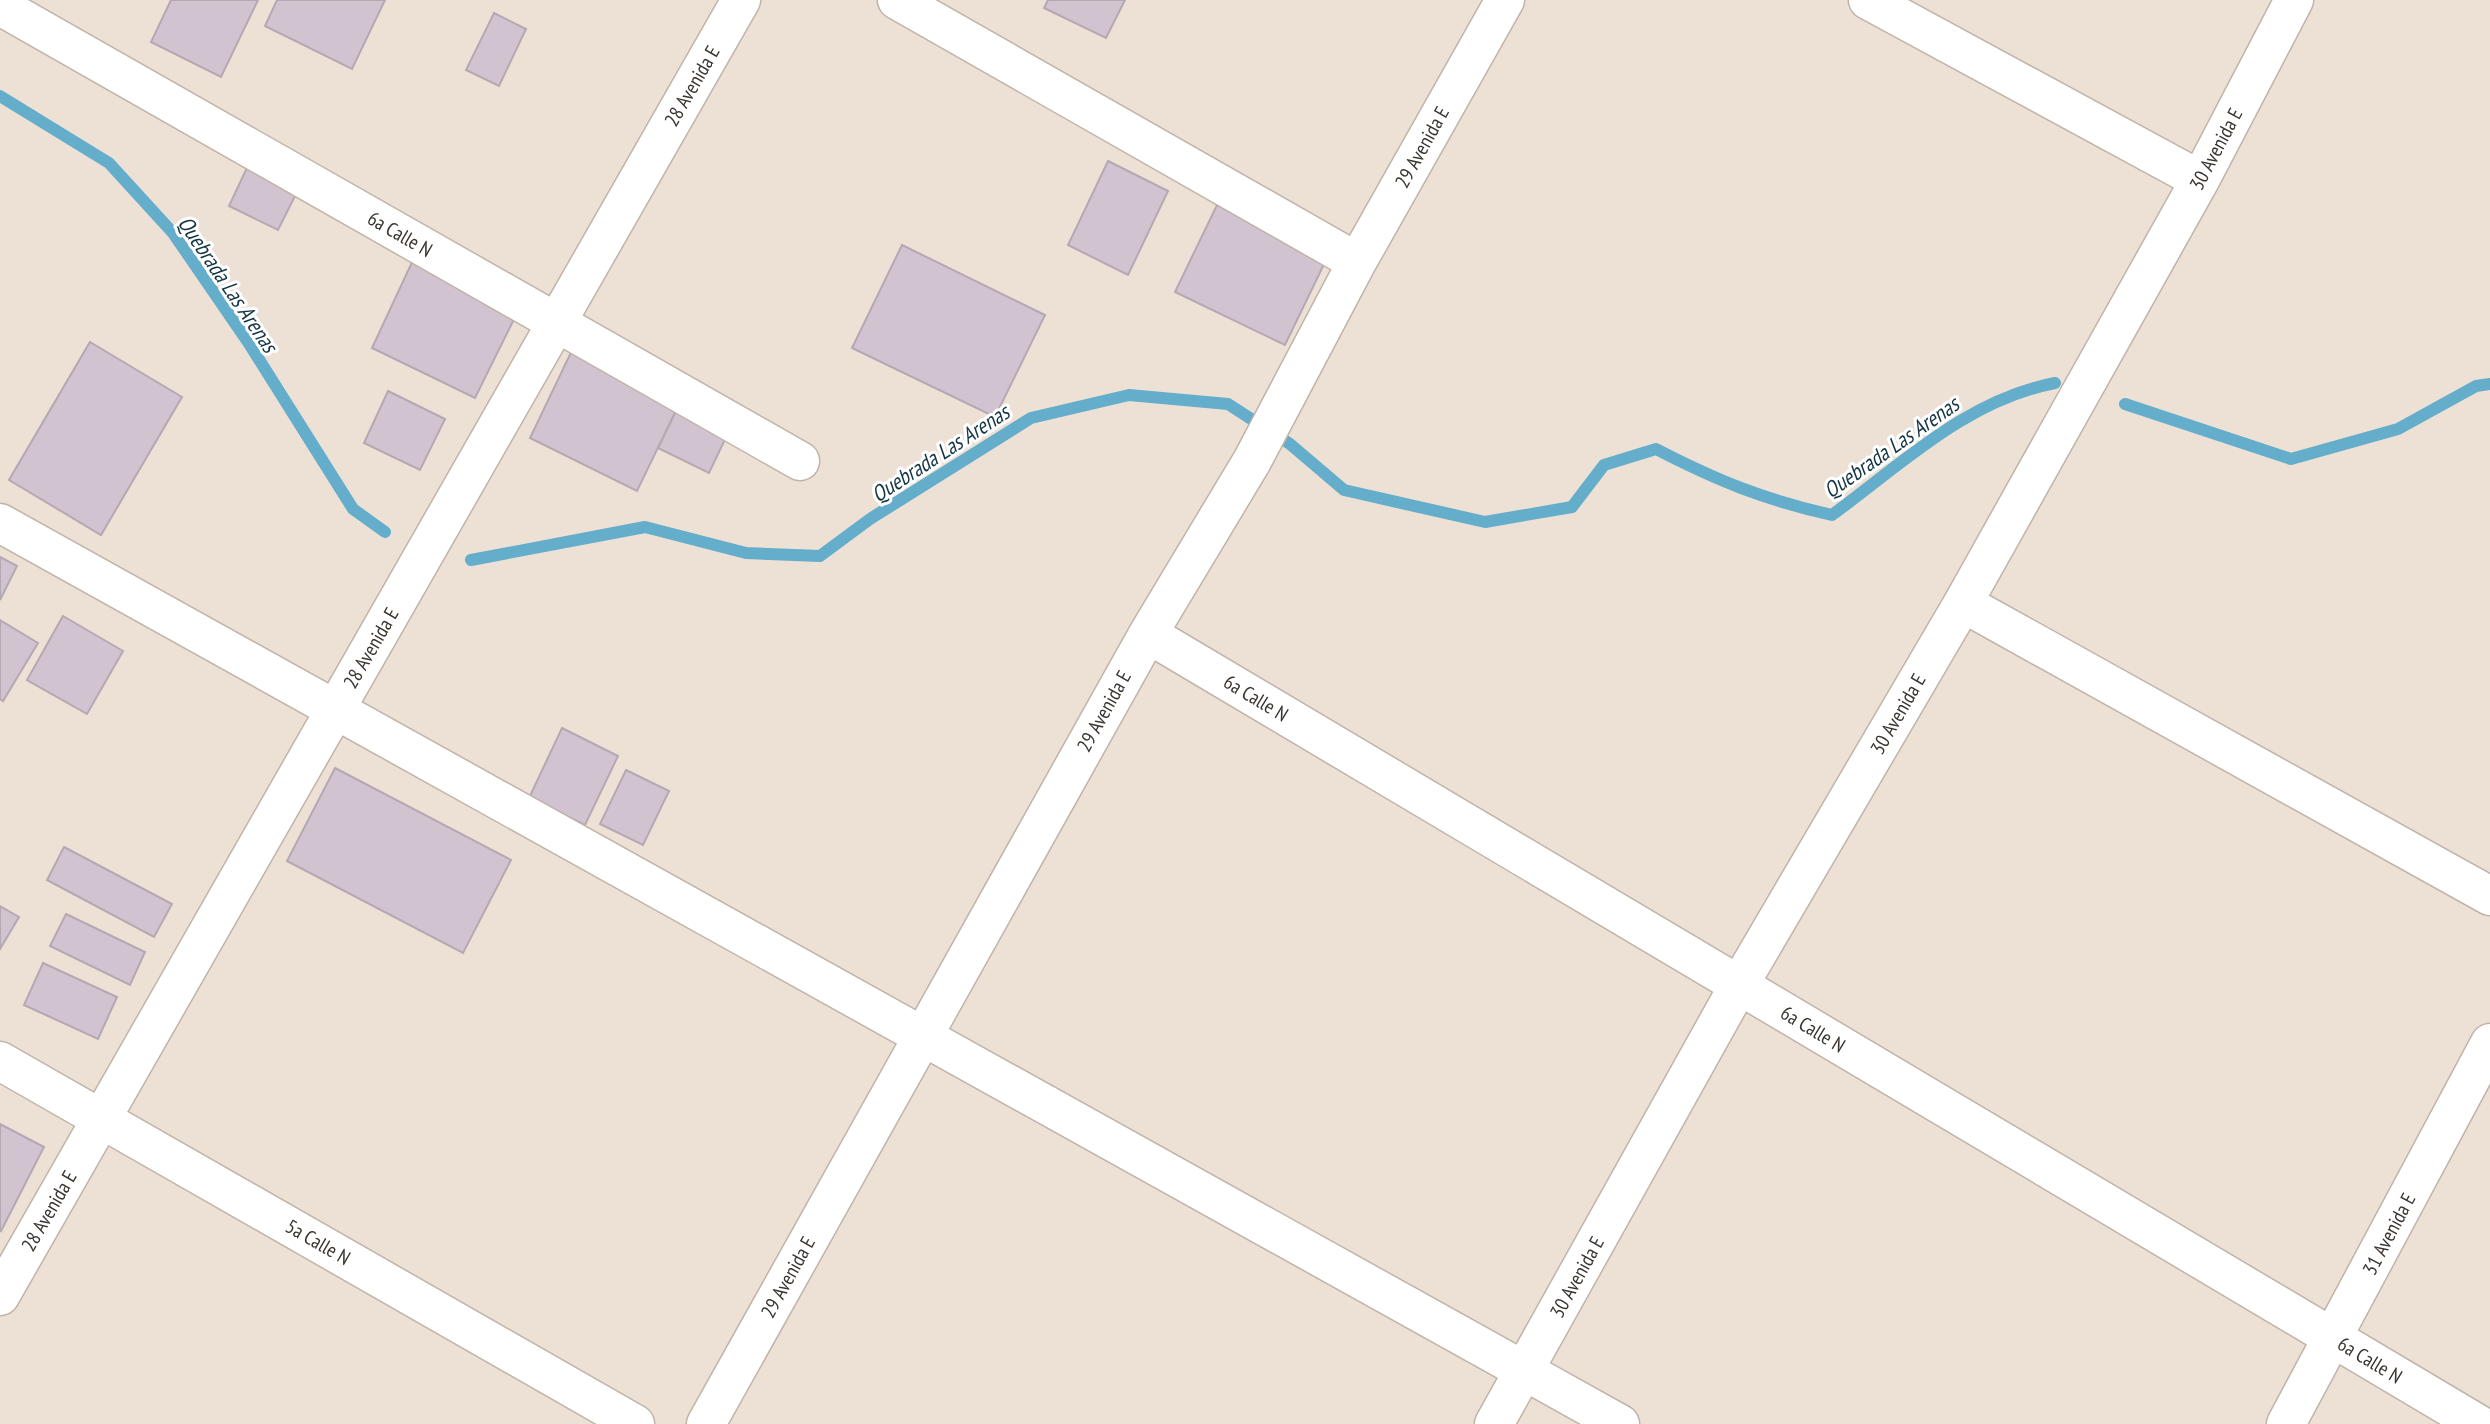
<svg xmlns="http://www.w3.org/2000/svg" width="2490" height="1424" font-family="'PT Sans Narrow',sans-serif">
<rect width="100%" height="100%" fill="#ede1d5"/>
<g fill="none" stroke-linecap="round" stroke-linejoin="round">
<path stroke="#64adcb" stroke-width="12" d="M0,96L109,163L173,233L248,342L353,509L385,532
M2125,404L2291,459L2398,429L2476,386L2490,384
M471,560L645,527L746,553L820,556L870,519L1031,418L1129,395L1228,404L1290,444L1344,490L1485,522L1572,507L1604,465L1656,449C1718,481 1765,500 1832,515C1903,463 1967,400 2055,383"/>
</g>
<path fill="#d1c4d0" stroke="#b4a8b3" stroke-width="2" d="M171,0H258L221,77L151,42Z
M277,0H385L352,69L265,26Z
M1048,0H1125L1106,38L1044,8Z
M494,13L526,29L499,86L466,70Z
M252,157L302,182L278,230L229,206Z
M1108,161L1168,191L1128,275L1068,245Z
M1217,205L1327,258L1285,345L1175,292Z
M902,245L1045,315L995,417L852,348Z
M413,260L518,311L475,398L372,348Z
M90,342L182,397L101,535L9,480Z
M575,344L683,396L637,491L530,438Z
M388,391L445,419L420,470L364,443Z
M678,407L729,431L709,473L658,448Z
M0,557L17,566L0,600Z
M63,616L123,651L87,714L27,680Z
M0,620L38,643L3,701L0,699Z
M562,728L618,756L585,825L529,798Z
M335,768L511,860L463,953L287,861Z
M626,770L669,791L643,845L600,824Z
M64,847L172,904L154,937L47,880Z
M0,906L19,917L0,949Z
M66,914L145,952L130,985L50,946Z
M43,963L117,997L98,1039L24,1005Z
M0,1124L44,1147L1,1231L0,1230Z"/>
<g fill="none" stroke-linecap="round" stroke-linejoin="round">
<g stroke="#c0b4a9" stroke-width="41">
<path id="minor" d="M897,0L1357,262
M1868,0L2200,180
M0,6L800,461
M0,523L1620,1424
M1963,603L2490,896
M1148,634L2478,1424
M0,1061L635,1424
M0,1296L741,0
M706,1424L1148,634L1252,461L1357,262L1505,0
M1494,1424L1739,985L1963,603L2200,180L2294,0
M2286,1424L2490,1043"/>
</g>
<use href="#minor" stroke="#fff" stroke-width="38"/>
</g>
<g text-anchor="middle" stroke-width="6" stroke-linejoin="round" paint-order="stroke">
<g font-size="20" fill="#3a3531" stroke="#fff">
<text transform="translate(692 86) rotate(-60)" y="7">28 Avenida E</text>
<text transform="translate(1422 147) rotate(-61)" y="7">29 Avenida E</text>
<text transform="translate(2216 149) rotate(-62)" y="7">30 Avenida E</text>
<text transform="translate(400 234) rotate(30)" y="7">6a Calle N</text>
<text transform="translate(371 648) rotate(-60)" y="7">28 Avenida E</text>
<text transform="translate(1256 698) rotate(31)" y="7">6a Calle N</text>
<text transform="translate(1104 711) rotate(-61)" y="7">29 Avenida E</text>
<text transform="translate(1898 714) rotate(-60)" y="7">30 Avenida E</text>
<text transform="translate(1813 1029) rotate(31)" y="7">6a Calle N</text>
<text transform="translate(49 1211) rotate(-60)" y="7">28 Avenida E</text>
<text transform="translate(2389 1234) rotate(-62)" y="7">31 Avenida E</text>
<text transform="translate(318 1242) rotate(30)" y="7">5a Calle N</text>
<text transform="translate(788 1277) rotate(-61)" y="7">29 Avenida E</text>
<text transform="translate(1577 1277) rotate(-61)" y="7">30 Avenida E</text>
<text transform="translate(2370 1360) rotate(31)" y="7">6a Calle N</text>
</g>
<g font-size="22" font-style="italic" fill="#143644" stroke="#fff">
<text transform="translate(228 284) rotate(56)" y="8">Quebrada Las Arenas</text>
<text transform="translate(1891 447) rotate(-35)" y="8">Quebrada Las Arenas</text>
<text transform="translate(940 453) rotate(-33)" y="8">Quebrada Las Arenas</text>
</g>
</g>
</svg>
